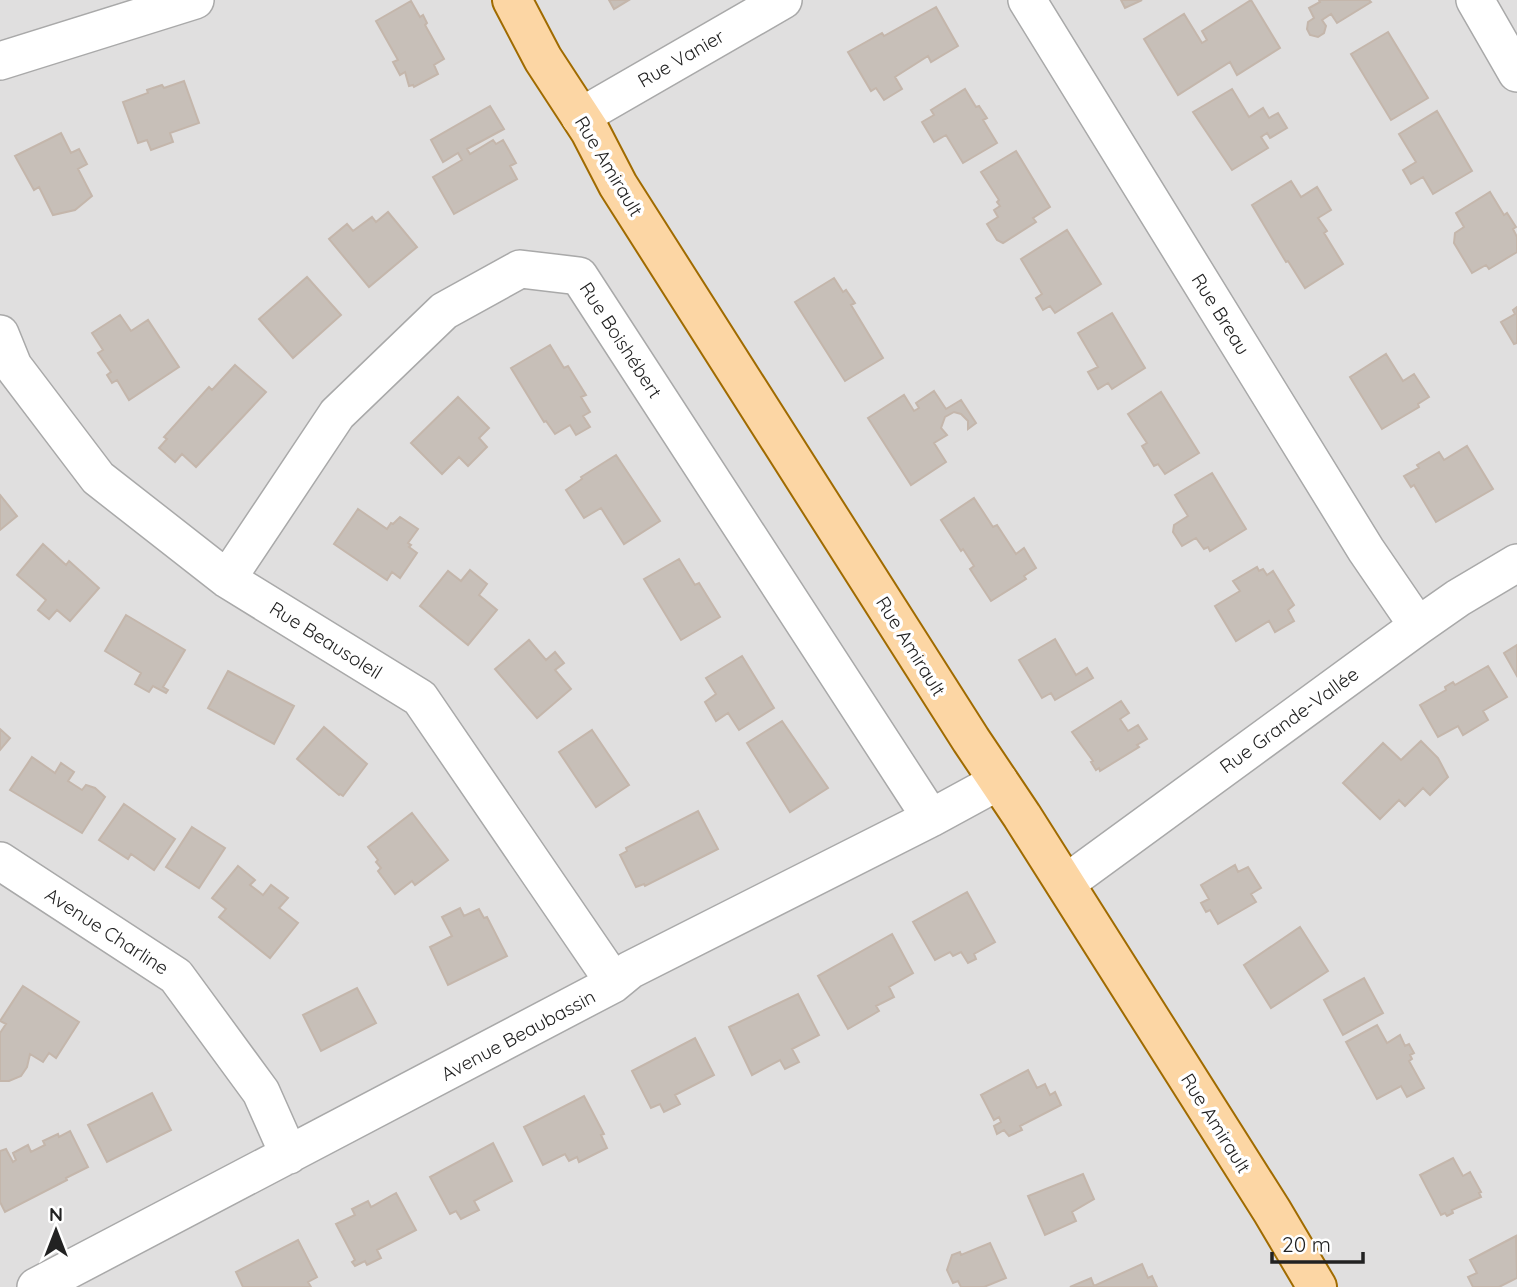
<svg xmlns="http://www.w3.org/2000/svg" width="1517" height="1287" font-family="Quicksand,sans-serif">
<rect width="100%" height="100%" fill="#f2efe9"/>
<path fill="#e0dfdf" d="M0,0H1517V1287H0Z"/>
<path fill="#c7bfb8" stroke="#c4b6ab" stroke-width="2" d="M609,0H629L614,9Z
M1121,0H1142L1125,8Z
M1251,0L1280,48L1237,75L1230,62L1178,95L1144,39L1184,14L1202,43L1207,40L1202,31Z
M1319,0H1369L1371,2L1337,23L1331,14L1322,20L1326,26L1324,33L1318,37L1310,35L1307,29L1308,22L1314,18L1309,8L1320,2Z
M411,1L420,17L423,15L427,23L425,25L444,59L434,65L438,74L414,87L413,85L409,86L405,72L400,75L393,62L398,60L376,21Z
M936,7L958,46L931,62L928,56L895,77L902,89L884,100L876,88L871,91L848,52L882,33L884,36Z
M1388,32L1428,98L1391,120L1351,54Z
M184,81L199,123L170,133L173,142L151,150L147,140L138,143L123,102L148,93L147,90L162,85L164,88Z
M965,89L976,107L979,106L987,118L983,120L997,143L963,163L946,135L934,142L922,122L934,115L931,110Z
M1232,89L1249,117L1263,108L1269,118L1278,113L1287,128L1270,138L1267,133L1261,137L1268,148L1232,170L1193,112Z
M490,106L504,129L467,149L470,154L493,140L496,144L503,140L516,163L510,166L517,179L454,214L433,177L462,160L458,153L443,162L431,140Z
M1437,111L1472,171L1433,194L1423,177L1411,184L1403,170L1416,162L1399,134Z
M61,133L71,153L79,149L87,164L78,169L92,196L75,210L53,215L39,187L34,190L15,156Z
M1016,151L1050,207L1033,218L1036,222L1003,243L997,240L987,224L998,217L994,210L1000,206L997,202L999,200L981,172Z
M1291,181L1301,197L1317,187L1331,210L1318,218L1327,231L1324,233L1343,264L1305,288L1288,261L1286,262L1252,205Z
M1490,192L1504,215L1507,213L1516,227L1513,229L1517,237V252L1489,269L1486,265L1472,273L1454,243L1455,233L1464,227L1456,213Z
M388,212L417,247L369,287L329,239L347,224L353,231L372,217L376,222Z
M1067,230L1101,284L1055,313L1050,306L1043,310L1036,298L1042,294L1021,259Z
M307,277L341,315L293,358L259,319Z
M834,278L843,292L846,290L855,303L851,305L883,358L845,381L795,302Z
M1517,307V343L1514,344L1501,322L1515,314L1513,310Z
M1112,313L1145,368L1112,389L1108,383L1098,389L1088,372L1098,367L1078,333Z
M120,315L131,331L148,320L179,367L129,400L117,380L112,383L107,375L111,372L98,353L103,350L92,333Z
M550,345L564,368L568,366L586,395L581,397L590,412L583,416L590,427L576,435L570,425L555,434L546,421L544,422L511,368Z
M1386,354L1403,381L1414,374L1429,397L1418,404L1419,407L1382,429L1350,377Z
M235,365L266,392L196,467L182,454L175,462L159,448L167,439L164,437L209,387L212,390Z
M934,391L946,409L961,400L976,423L968,429V421L961,414L954,412L945,417L941,428L947,435L934,443L946,462L911,485L868,418L904,395L914,411L919,408L916,403Z
M1161,392L1199,453L1165,474L1158,464L1154,466L1142,446L1147,443L1128,414Z
M458,397L489,428L479,438L487,447L468,466L459,457L442,474L411,443Z
M1467,446L1493,489L1436,522L1414,485L1411,487L1404,476L1419,468L1417,465L1439,452L1444,460Z
M616,455L660,521L624,544L601,508L584,518L566,490L582,479L581,477Z
M1212,473L1246,529L1210,551L1208,547L1204,549L1196,538L1182,546L1173,532L1174,525L1188,516L1175,495Z
M0,495L17,516L0,530Z
M974,498L993,527L997,525L1016,554L1024,548L1036,568L1024,576L1026,579L991,601L970,569L974,566L963,549L961,551L941,520Z
M358,509L387,529L391,523L393,524L400,517L418,529L408,543L411,545L409,547L417,553L400,578L392,572L387,580L334,544Z
M43,544L66,565L69,561L99,588L70,621L57,610L49,619L38,610L46,600L17,575Z
M679,559L695,585L699,583L720,617L681,640L644,579Z
M1257,567L1259,571L1263,569L1267,575L1273,571L1294,605L1288,610L1294,621L1275,632L1269,621L1236,641L1215,606L1240,591L1233,581Z
M470,570L487,584L479,595L497,610L468,645L420,606L448,571L461,581Z
M126,615L185,650L163,687L168,690L166,693L153,686L149,692L135,684L141,673L105,651Z
M1055,639L1076,675L1087,668L1093,678L1055,700L1051,693L1042,698L1019,660Z
M529,640L546,660L555,652L564,663L555,670L571,689L537,718L495,669Z
M1517,645V676L1504,653Z
M742,656L774,708L739,730L728,713L716,721L705,702L716,694L706,678Z
M1488,666L1507,697L1483,711L1488,720L1463,735L1458,726L1438,737L1420,705L1446,690L1445,687L1453,682L1455,685Z
M228,671L294,706L274,744L208,708Z
M1121,701L1129,713L1120,719L1128,731L1138,725L1147,739L1137,745L1139,747L1100,771L1099,768L1096,770L1091,762L1093,761L1072,732Z
M782,721L828,788L790,812L747,743Z
M324,727L367,764L343,796L340,794L339,795L297,759Z
M0,729L10,738L0,750Z
M592,730L629,785L596,807L559,752Z
M1421,741L1438,758L1448,777L1430,795L1423,788L1405,806L1399,800L1380,819L1343,783L1383,743L1401,760Z
M32,757L55,773L61,763L74,772L68,781L82,790L86,785L95,788L105,797L82,833L10,790Z
M124,804L175,839L154,870L131,854L128,859L99,840Z
M698,811L718,849L645,886L644,884L636,887L620,855L627,851L626,848Z
M412,813L448,860L415,885L412,881L395,894L378,871L381,868L376,862L378,860L368,847Z
M192,827L225,848L199,888L166,867Z
M1235,865L1238,872L1248,867L1261,888L1251,894L1256,902L1218,924L1210,910L1206,912L1201,903L1209,899L1201,885Z
M238,866L255,880L250,885L263,895L271,885L288,898L279,908L298,923L270,958L219,917L226,909L212,898Z
M967,892L995,942L974,954L976,959L968,963L961,952L953,956L950,952L935,960L913,922Z
M460,908L464,916L479,909L484,918L487,917L507,956L448,985L430,947L452,936L442,917Z
M1300,927L1328,971L1271,1008L1244,965Z
M892,934L913,973L889,987L894,997L876,1006L879,1011L848,1029L818,976Z
M1364,978L1383,1013L1343,1035L1324,1000Z
M23,986L79,1022L56,1058L49,1053L43,1062L30,1054L27,1067L21,1076L9,1081H0V1033L6,1024L0,1021Z
M357,988L376,1023L321,1051L303,1015Z
M798,994L819,1035L792,1049L799,1062L785,1069L780,1060L752,1075L729,1027Z
M1377,1025L1387,1043L1400,1035L1405,1046L1409,1044L1414,1053L1410,1055L1412,1059L1409,1061L1424,1088L1407,1097L1401,1086L1377,1099L1346,1042Z
M695,1038L714,1075L675,1095L680,1104L664,1112L660,1104L651,1108L632,1071Z
M1028,1070L1037,1088L1045,1084L1050,1095L1055,1092L1061,1105L1020,1126L1022,1130L1009,1136L1004,1130L997,1134L994,1126L1001,1122L999,1117L994,1120L981,1095Z
M152,1093L171,1130L107,1162L88,1125Z
M584,1096L604,1134L601,1135L607,1148L579,1162L577,1157L569,1161L565,1154L543,1165L524,1127Z
M70,1131L88,1167L66,1178L67,1180L5,1212L0,1202V1151L6,1149L13,1162L16,1160L13,1153L28,1145L31,1152L45,1145L43,1141L58,1134L59,1137Z
M493,1143L512,1181L474,1201L479,1210L461,1219L456,1211L450,1214L430,1177Z
M1453,1158L1463,1176L1470,1172L1481,1192L1479,1193L1481,1197L1452,1210L1453,1213L1447,1216L1445,1213L1441,1215L1420,1175Z
M1083,1174L1094,1199L1072,1212L1076,1221L1045,1235L1028,1196Z
M396,1193L416,1230L377,1250L381,1258L367,1265L365,1261L355,1266L352,1262L355,1260L336,1224L355,1215L352,1209L368,1201L371,1207Z
M1516,1236L1517,1278L1499,1287H1473L1468,1277L1477,1273L1470,1260Z
M298,1240L317,1277L308,1282L311,1287H243L236,1272Z
M990,1243L1006,1278L984,1287H961L958,1281L953,1283L947,1270L952,1255L960,1252L961,1255Z
M1142,1264L1148,1278L1152,1276L1157,1287H1070L1091,1278L1094,1286Z"/>
<g fill="none" stroke-linecap="round" stroke-linejoin="round">
<g stroke="#a9a9a9" stroke-width="40">
<path id="minor" d="M1027,0L1366,550L1418,626
M1475,0L1517,73
M0,61L195,0
M580,117L783,0
M0,334L13,366L98,478L227,579L420,698L603,966L613,984
M227,579L337,414L444,311L520,269L579,276L931,818
M0,861L176,976L261,1092L289,1155
M1065,884L1418,626L1458,598L1517,563
M36,1287L613,984L630,970L931,818L999,781"/>
</g>
<g stroke="#a06b00" stroke-width="42">
<path id="major" d="M512,0L543,59L590,131L618,185L971,740L1022,816L1272,1211L1317,1287"/>
</g>
<use href="#minor" stroke="#fff" stroke-width="37"/>
<use href="#major" stroke="#fcd6a4" stroke-width="38"/>
</g>
<g text-anchor="middle" stroke-width="7" stroke-linejoin="round" paint-order="stroke">
<g font-size="19" fill="#222" stroke="#fff">
<text transform="translate(681 58) rotate(-30)" y="7">Rue Vanier</text>
<text transform="translate(609 166) rotate(59)" y="7">Rue Amirault</text>
<text transform="translate(1221 314) rotate(58)" y="7">Rue Breau</text>
<text transform="translate(621 340) rotate(57)" y="7">Rue Boishébert</text>
<text transform="translate(326 640) rotate(32)" y="7">Rue Beausoleil</text>
<text transform="translate(911 646) rotate(58)" y="7">Rue Amirault</text>
<text transform="translate(1289 720) rotate(-36)" y="7">Rue Grande-Vallée</text>
<text transform="translate(107 931) rotate(33)" y="7">Avenue Charline</text>
<text transform="translate(518 1035) rotate(-28)" y="7">Avenue Beaubassin</text>
<text transform="translate(1216 1123) rotate(58)" y="7">Rue Amirault</text>
</g>
</g>
<g transform="translate(56 1231)" stroke="#ffffff" stroke-width="5" paint-order="stroke">
<path d="M0-5L12 26L0 18L-12 26Z" fill="#222222"/>
<text y="-10" font-size="19" font-weight="bold" text-anchor="middle" fill="#222222">N</text>
</g>
<path d="M1272 1252v10h91v-10" fill="none" stroke="#222222" stroke-width="3.5"/>
<text x="1282" y="1252" font-size="21" fill="#222222" stroke="#ffffff" stroke-width="5" paint-order="stroke">20 m</text>
</svg>
